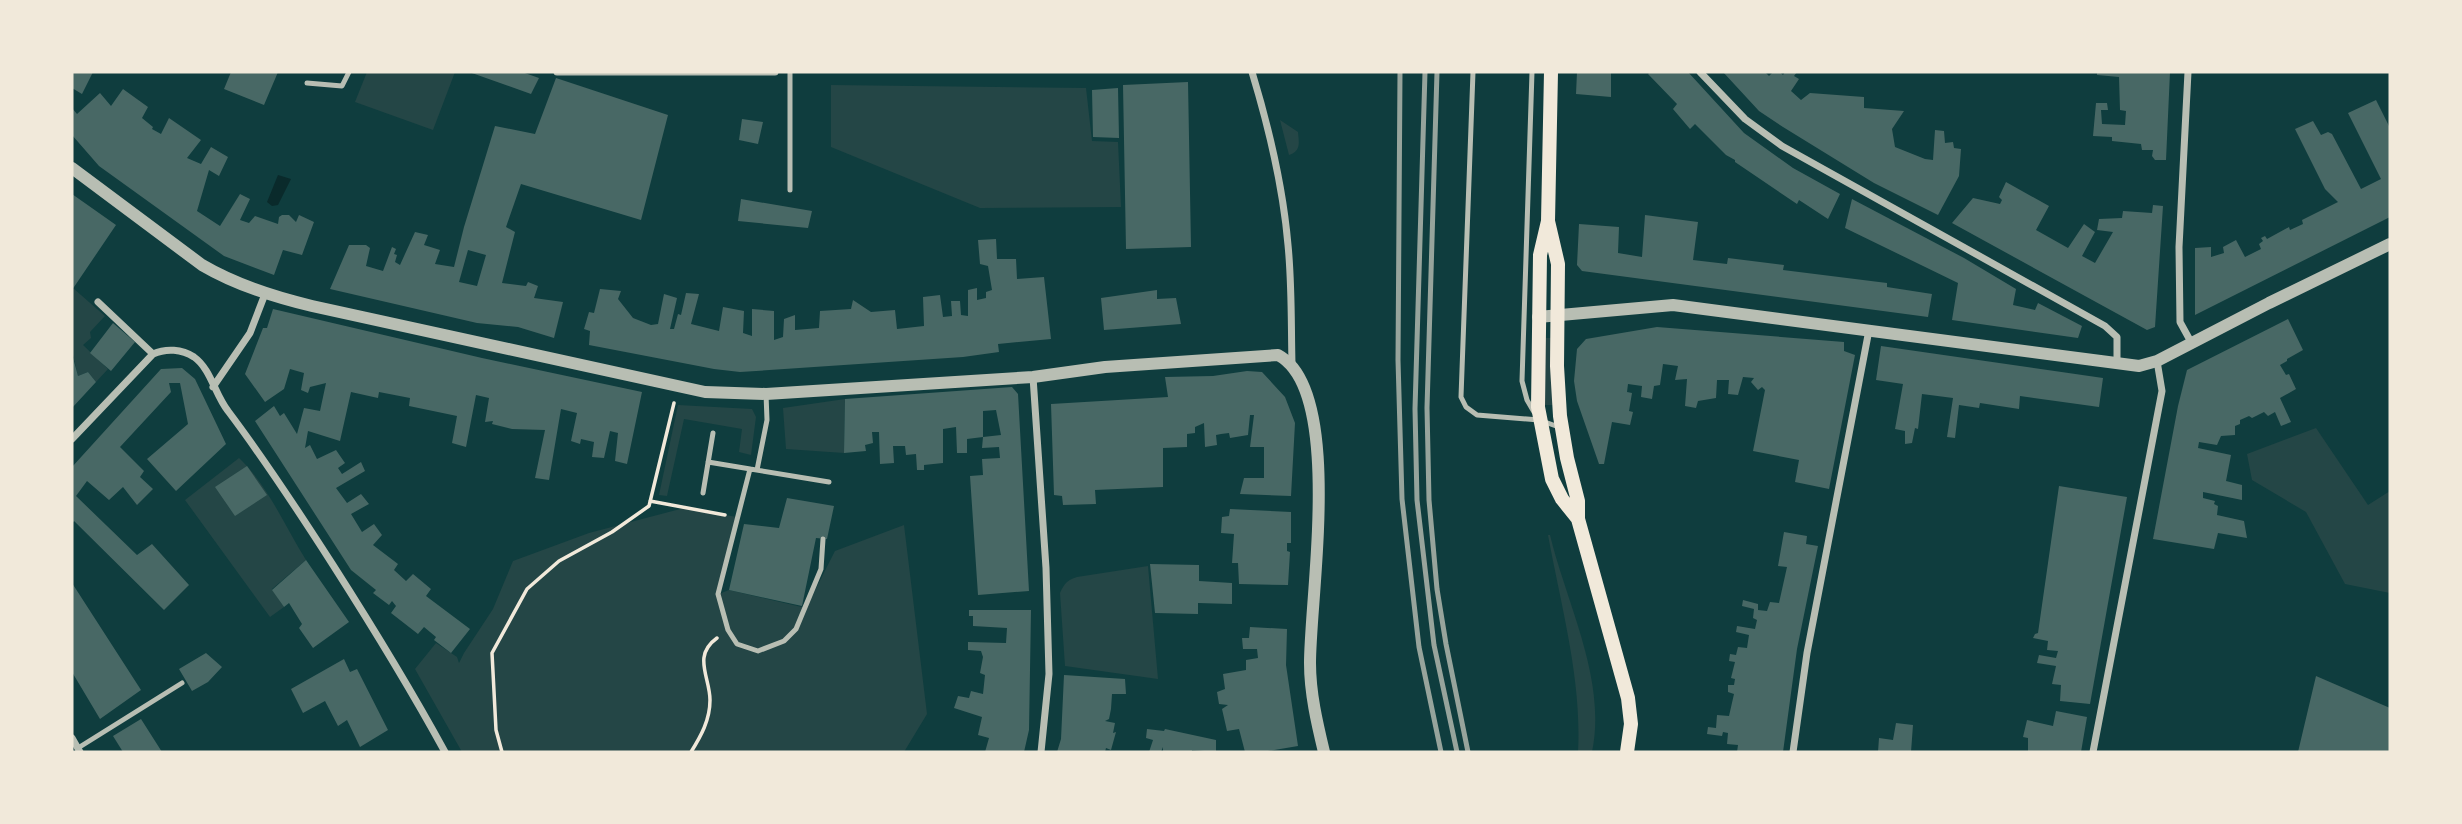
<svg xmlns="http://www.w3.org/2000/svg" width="2462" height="824" font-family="Karla,sans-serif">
<rect width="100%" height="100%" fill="#0f3d3e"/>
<path fill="#244646" d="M367,72H455L433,130L355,102Z
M831,85L1086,88L1092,141L1118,142L1121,207L980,208L831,147Z
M1280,120L1298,132C1299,143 1301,151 1289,155Z
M73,288L105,316L90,332L91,338L83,345L108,369L96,382L88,372L78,376L72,351Z
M1543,338H1551L1554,405H1542Z
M845,399L844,453L786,449L783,408Z
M678,405L752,409L756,417L751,455L739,452L742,429L684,419L667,496L659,495Z
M2316,428L2368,505L2390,491V593L2345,584L2306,512L2252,480L2247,454Z
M239,458C268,485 285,527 306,560L272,589L284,607L270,617L185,500Z
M684,508L737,517L719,594L729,590L806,608L835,551L904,525L927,714L904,752H462L415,669L436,643L457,657L459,663L464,653L493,609L513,561L589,533Z
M1548,535H1550C1567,605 1607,680 1592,752H1578C1582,680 1561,606 1548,535Z
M1148,566L1158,679L1065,666L1060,593C1064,584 1067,580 1077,577Z"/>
<path fill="#0a2a2b" d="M278,175L291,179L278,205L272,206L267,202Z"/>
<path fill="#486865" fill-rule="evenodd" d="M72,72H93L82,94L72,88Z
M231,72H278L264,105L224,89Z
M469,72H522L539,78L531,94Z
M1577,72H1611V97L1576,94Z
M1650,72H1688L1744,133L1793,168L1840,194L1828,219L1799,200L1797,204L1735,162V160L1726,155L1695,124L1690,129L1673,109L1677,104L1648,74Z
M1723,72H1765L1769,76L1773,72H1780L1783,75L1785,72H1797L1794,76L1799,79L1791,91L1801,100L1810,93L1864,97V108L1904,111L1892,129L1895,147L1925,159L1933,160L1935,130L1944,131L1945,143L1953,142L1954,148L1961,149L1959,176L1938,215L1874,183L1783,127L1759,111Z
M2097,72H2170L2166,160H2155L2152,156L2153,150H2142L2141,144L2112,141V137L2093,136L2096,103H2107L2108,110H2101L2102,124L2125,125L2126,111L2120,110L2119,77L2097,75Z
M556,78L668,115L641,220L521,184L506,227L515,232L502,283L526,286L528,282L538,286L534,298L563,302L554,338L518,327L477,323L330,289L349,245H366L370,248L366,266L383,271L392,247L396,249L394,254L397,255L395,262L400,265L415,232L428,235L424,245L440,250L435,264L454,267L464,227L495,126L535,134ZM468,250L486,255L477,286L459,282Z
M1188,82L1191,247L1126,249L1123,85Z
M1118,88L1119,138L1093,137L1092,90Z
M123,89L148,107L142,118L153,127L152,129L161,134L169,118L201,140L187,158L201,164L211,147L228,157L219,176L209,170L197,211L220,226L240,194L250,199L240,220L249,223L255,216L278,224L279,217L282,215H289L296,222L299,215L314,222L302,255L283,250L274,275L224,256L99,166L72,135V108L77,114L100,93L111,106Z
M2376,100L2390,128V217L2195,315V248L2211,247V257L2224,253L2223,247L2236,240L2245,257L2261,249L2259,244L2263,241L2261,238L2265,236L2267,239L2289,227L2290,230L2303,224L2302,220L2338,202L2325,189L2295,129L2313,121L2321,135L2328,132L2332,134L2361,189L2381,179L2348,113Z
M742,119L763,122L758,144L739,140Z
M2006,182L2049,206L2036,230L2068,248L2084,224L2095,232L2082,256L2095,263L2113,232L2097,230L2099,219L2122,218L2123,211L2152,213L2153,205L2163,206L2155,327L2147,330L1952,223L1973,198L2000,204L2002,200L1999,197Z
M72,194L116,225L72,290Z
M741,199L812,211L808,228L738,221Z
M1852,199L1964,258L2016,289L2013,305L2035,310L2038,303L2082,326L2078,338L1952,320L1958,283L1845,228Z
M1645,215L1698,222L1693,260L1727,264L1728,258L1784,265L1783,270L1887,283V287L1932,294L1928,317L1582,271L1577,265L1579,224L1619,227L1618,253L1642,257Z
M996,239L997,259H1016L1017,279L1044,277L1051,339L998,344L999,352L963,357L740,372L714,369L589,345L590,331L584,329L589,312L594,313L600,289L621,291L618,299L633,318L651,325L658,324L664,294L677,298L670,329H674L678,314L681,315L686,293L699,294L691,324L719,331L723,307L744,311L743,333L752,336V309L774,311V340L783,337L784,319L795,315V330L819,328L820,311L851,309L853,300L871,312L895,310L897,329L924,326L923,297L940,295L943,317L952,316L951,301H960L961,315L968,316V290L977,288V300L986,298V292L992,290L988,266L980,264L978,240Z
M1157,290V299L1176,298L1181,324L1104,330L1101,298Z
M273,309L482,358L642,392L627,464L615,461L618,433L610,431L604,458L592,457L594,442L581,439L580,444L571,441L577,413L561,409L549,480L535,478L545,430L512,429L492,424L493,421L485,422L489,398L476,395L466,447L452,443L457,416L409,406L410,398L379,392L378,398L351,392L340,441L308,431L305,448L310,445L317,459L336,450L345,463L338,468L342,474L361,462L365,471L336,488L347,503L361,494L369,504L351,514L362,532L374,524L382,535L373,545L398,564L394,570L406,581L413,574L431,589L426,596L470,629L451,653L434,640L436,637L424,627L418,634L391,613L396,606L392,601L389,605L373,593L376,590L351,570L255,421L274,406L280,416L284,413L297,434L304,408L320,411L326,383L310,387L308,393L301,390L304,373L290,369L284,389L265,402L245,374L263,328H267Z
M2288,319L2303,350L2287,359V361L2280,365L2286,375L2289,374L2296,389L2280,398L2291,422L2281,426L2275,412L2268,416L2264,412L2252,418L2249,416L2240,420V424L2235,426V435L2221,436L2217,445L2199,442L2198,448L2231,455L2226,481L2242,485V500L2203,492V498L2215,501L2214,504L2218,506L2217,515L2244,521L2247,538L2218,533L2214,549L2153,539L2178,406L2187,370Z
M113,323L135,342L111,371L90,353Z
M1657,327L1844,342V351L1855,355L1829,489L1795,482L1799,460L1753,451L1765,390L1762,387L1758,390L1751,382L1754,378L1743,377L1738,395L1728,394L1729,380H1717L1716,398L1698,401L1696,408L1685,406L1687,379L1675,380L1678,366L1663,364L1660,385L1654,386L1652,399L1641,397L1642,386L1628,384L1627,392L1632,393L1629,411L1633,412L1630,425L1612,422L1604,464H1599L1577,401L1574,381L1577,349L1586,339Z
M1881,346L2103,378L2099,407L2020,396L2019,409L1980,403L1979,408L1959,405L1955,438L1947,437L1953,398L1922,394L1918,429L1915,428L1912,443L1905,444V431L1895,429L1903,384L1876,380Z
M72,354L78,376L88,372L96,382L72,408Z
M182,368L195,379L226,444L176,491L147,459L188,424L180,383H169L171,392L120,447L144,471L140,477L153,489L137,505L123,487L109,500L87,481L76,496L137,555L152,544L189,585L164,610L74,521L72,524V467L161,369Z
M1247,371L1262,372L1285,397L1295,423L1291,496L1240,494L1244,478H1264V447H1250L1254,415H1250L1248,435L1230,438L1229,433L1221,434L1216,435L1217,445L1205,447L1204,423L1195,427V433L1187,434V447L1163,448V487L1095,490L1096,504L1063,505L1062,496L1054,495L1051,404L1168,397L1165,377L1213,376Z
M1012,387L1018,394L1029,591L978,595L970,476L983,475L982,459L1000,458L999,447L982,448L983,437L1001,435L996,410L983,411V437L967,439V453H957L956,427L943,429V463L924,465V470H917L916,454L906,455L905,446H893L894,463L880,464L879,432H872L873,443L865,445L866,451L844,453L845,399Z
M247,466L267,495L235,516L215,487Z
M2059,486L2127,497L2090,704L2060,701L2061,685L2052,684L2056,666L2037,663L2039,655L2056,658L2058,651L2047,650L2048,641L2033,638L2035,634L2038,633Z
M787,498L834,506L827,539L816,538L802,606L729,590L744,524L779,528Z
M1230,509L1291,512V543H1287V551L1290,552L1288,585L1239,584L1238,563H1232L1234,534L1221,533L1222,517L1229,516Z
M1784,532L1807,536L1806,544L1818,546L1797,649L1783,752H1737L1738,745L1727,744L1728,733L1723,732L1722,736L1707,734L1708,727L1716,728L1717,715L1729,716L1734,694L1728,692V685H1734L1735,679L1731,678L1735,662L1729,661L1730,654L1736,655L1738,647L1747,648L1749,635L1736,632L1737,626L1755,629L1757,620L1753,618L1754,609L1742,606L1743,600L1758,604V610L1767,611L1770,602L1779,603L1787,567L1778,566Z
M306,560L349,622L313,648L299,628L302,624L289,603L284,607L272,590Z
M1150,564L1199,565V581L1232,583V604L1198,603V614L1155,613Z
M72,583L141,690L100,719L72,672Z
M969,610H1031L1029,730L1024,752H985L989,738L978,735L982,717L954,708L958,696L969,698L971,691L983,694L985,675L980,673L983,657L981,651L968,650V642L1006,643L1007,628L973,626V616H969Z
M1250,627L1287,629L1286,665L1298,746L1262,752H1245L1239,729L1227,731L1222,709L1228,705L1219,704L1217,692L1225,689L1223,674L1246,670V660L1258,658L1257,649H1243L1242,638H1249Z
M206,653L222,667L208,682L192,691L179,669Z
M344,659L350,672L357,669L388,730L360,747L347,720L338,726L325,701L303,713L291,689Z
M1064,675L1125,679L1126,694H1112L1111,709L1109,719L1105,721L1115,723L1113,733L1116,732L1111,750L1106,748L1105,752H1057L1061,739Z
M2316,676L2390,708V752H2298Z
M2056,711L2087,717L2081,752H2028V738L2023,737L2027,720L2053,726Z
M141,719L162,752H123L113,736Z
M1896,723L1913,725L1911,752H1878L1879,738L1893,740Z
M1147,729L1164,731L1165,729L1216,740V752L1192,750V752H1163V747L1161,752H1149L1153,740L1146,738Z"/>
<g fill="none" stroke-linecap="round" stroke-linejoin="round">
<path stroke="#f1e9da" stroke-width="3.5" d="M650,501L725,515
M502,752L496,730L492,653L527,589L559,561L612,532L649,506L674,403
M691,752C701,736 710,720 710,700C710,677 692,656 717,638"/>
<path stroke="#b8beb3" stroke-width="5" d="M1473,72L1461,397L1466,407L1477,415L1539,420L1559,427
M1532,72L1522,381L1527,400L1534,412
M307,83L342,86L349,72
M790,190V72
M708,462L829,482
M750,469L718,594L728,630L737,644L758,651L784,641L796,629L821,569L823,539
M757,470L767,420L766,394
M703,493L713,433
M78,748L182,683"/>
<path stroke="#b8beb3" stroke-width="7" d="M557,72H775
M1252,72C1269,128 1283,187 1288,245C1292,285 1291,324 1292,364
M1700,72L1745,119L1782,146L2105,326L2117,337V363
M2188,72L2179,247L2180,322L2191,342
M98,302L153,354
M1033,377L1046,568L1049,674L1041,752
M213,387L250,333L265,294
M72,439L153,354C166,348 182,349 194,357C211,369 215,395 228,411C265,460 299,512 333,565C372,626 410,688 445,752
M72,738L80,752
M1793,752L1807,653L1869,330
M2093,752L2162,391L2157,361"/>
<path stroke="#b8beb3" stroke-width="12" d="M72,168L202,265C236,285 274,297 312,306L705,392L766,394L1033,377L1105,367L1278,355C1344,390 1310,595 1310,663C1310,693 1317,723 1324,752
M1538,317L1673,305L2139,366L2157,361L2269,303L2390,244"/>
<path stroke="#f1e9da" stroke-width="14" d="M1551,72L1548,221L1540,255L1538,407L1552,479L1562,499L1578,519
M1548,221L1558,264L1557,366L1560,416L1567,458L1578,501V519L1628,698L1631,724L1627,752"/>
<path stroke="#97a49c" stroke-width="5" d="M1400,72L1398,360L1402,499L1419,647L1441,752
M1425,72L1415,409L1417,500L1434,645L1457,752
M1437,72L1427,408L1429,500L1437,589L1446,644L1468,752"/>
</g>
<rect width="2462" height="824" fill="none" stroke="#f1e9da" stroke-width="147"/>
</svg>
